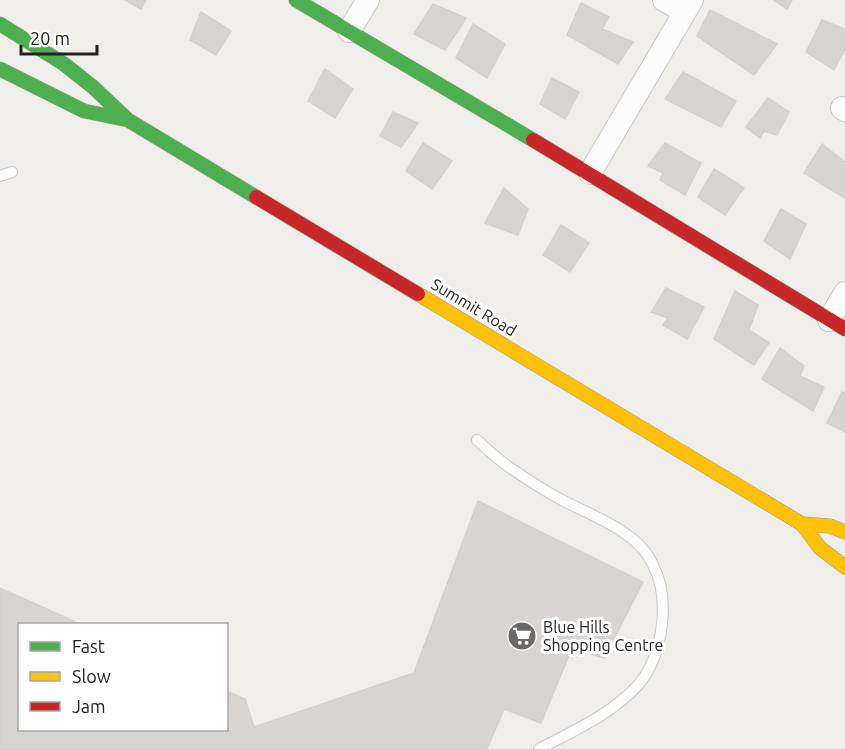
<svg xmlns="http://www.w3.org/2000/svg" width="845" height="749" font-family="Ubuntu,sans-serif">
<rect width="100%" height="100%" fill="#f0eeeb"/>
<path fill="#d7d4d2" stroke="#d3d0cc" stroke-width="1.5" d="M125,0H146L141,9Z
M774,0H792L787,9Z
M581,3L609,17L602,29L633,42L618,64L567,35Z
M433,4L466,18L445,50L414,34Z
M710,10L777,44L754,75L697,36Z
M201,12L231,31L216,55L190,40Z
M822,20L845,29V49L834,70L806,52Z
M473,24L505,44L487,78L456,58Z
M325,69L353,89L335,118L308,101Z
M683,72L736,101L721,127L665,99Z
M552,78L579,92L565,119L540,104Z
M768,98L789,112L777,135L764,131L760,138L746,127Z
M393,112L418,123L401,147L380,136Z
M423,143L452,161L432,189L406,171Z
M665,143L701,163L685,195L660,180L663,173L648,166Z
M822,144L845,162V198L804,173Z
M714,169L744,188L725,215L698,197Z
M504,188L528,209L518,235L485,223Z
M781,209L806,224L790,259L764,241Z
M561,225L589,243L570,272L543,255Z
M666,288L704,307L687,339L663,325L668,318L651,312Z
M735,291L758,305L749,330L769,343L754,365L714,339Z
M780,348L804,366L800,376L824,387L813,411L762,379Z
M842,392L845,393V432L827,423Z
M478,501L643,582L604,658L572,648L541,723L504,709L487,749H0V588L80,624H20V730H226V691L245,699L254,727L414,673Z"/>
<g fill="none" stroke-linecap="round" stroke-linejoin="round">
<g stroke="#c9c8c7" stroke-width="12">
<path id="lane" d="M0,176L12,172
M477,440C488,450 499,461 512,469C528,480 545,491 562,500C581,510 606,520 623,532C635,540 647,551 653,565C671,599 663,656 638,685C612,714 573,731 539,749"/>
</g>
<g stroke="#c9c8c7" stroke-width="24">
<path id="street" d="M664,0L685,12
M349,31L368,0
M842,108L845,110
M590,173L692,0
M829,320L845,293"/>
</g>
<g stroke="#999a82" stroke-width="15">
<path id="fast" d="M296,0L533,140
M0,24L64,64L93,87L128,120L256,197
M0,69L84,111L128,120"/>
</g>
<g stroke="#999a82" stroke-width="15">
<path id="slow" d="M418,294L802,524L820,548L845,567
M802,524L830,526L845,532"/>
</g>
<g stroke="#999a82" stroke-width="15">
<path id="jam" d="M533,140L845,329
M256,197L418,294"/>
</g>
<use href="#lane" stroke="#fdfcfc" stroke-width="10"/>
<use href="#street" stroke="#fdfcfc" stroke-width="22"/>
<use href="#fast" stroke="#4caf50" stroke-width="14"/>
<use href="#slow" stroke="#ffc107" stroke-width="14"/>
<use href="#jam" stroke="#c62828" stroke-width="14"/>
</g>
<defs>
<g id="supermarket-disc" transform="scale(1.5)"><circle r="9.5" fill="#6a6968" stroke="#fff"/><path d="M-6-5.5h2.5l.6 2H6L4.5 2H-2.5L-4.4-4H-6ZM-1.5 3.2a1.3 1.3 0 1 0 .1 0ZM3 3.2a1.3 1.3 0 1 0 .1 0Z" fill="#fff"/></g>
</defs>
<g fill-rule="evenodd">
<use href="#supermarket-disc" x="522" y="636"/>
</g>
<g text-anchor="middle" stroke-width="6" stroke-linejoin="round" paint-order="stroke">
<g font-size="16" fill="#222" stroke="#fff">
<text transform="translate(474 307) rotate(31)" y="6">Summit Road</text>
</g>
<g font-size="16" fill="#222" stroke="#fff" text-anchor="start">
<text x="543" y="633">Blue Hills<tspan x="543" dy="18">Shopping Centre</tspan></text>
</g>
</g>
<rect x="18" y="623" width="210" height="108" fill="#ffffff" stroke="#a7a7a7" stroke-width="1.5"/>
<rect x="30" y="642" width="30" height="9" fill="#4caf50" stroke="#a7a7a7" stroke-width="1.5"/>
<text x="72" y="653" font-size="18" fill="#222222">Fast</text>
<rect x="30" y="672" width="30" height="9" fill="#ffc107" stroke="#a7a7a7" stroke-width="1.5"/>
<text x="72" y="683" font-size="18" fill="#222222">Slow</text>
<rect x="30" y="702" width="30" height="9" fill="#c62828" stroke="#a7a7a7" stroke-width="1.5"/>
<text x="72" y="713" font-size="18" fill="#222222">Jam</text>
<path d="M21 45v9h76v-9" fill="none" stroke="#222222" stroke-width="3"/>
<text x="30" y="45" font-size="18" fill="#222222" stroke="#ffffff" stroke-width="4.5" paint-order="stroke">20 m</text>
</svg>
